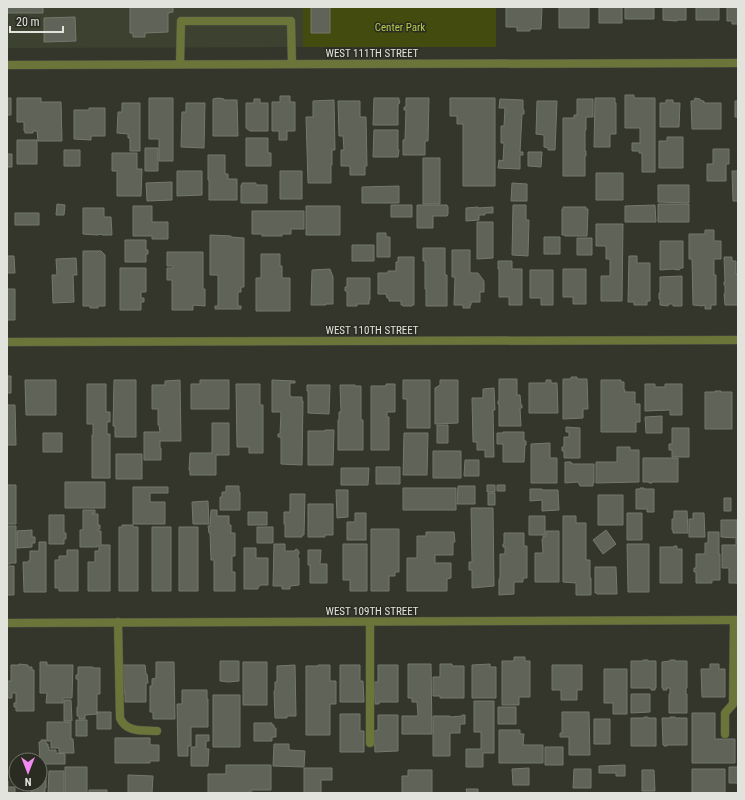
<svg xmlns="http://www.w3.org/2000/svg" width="745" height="800" font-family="'Roboto Condensed',sans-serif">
<rect width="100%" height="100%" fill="#34362b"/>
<path fill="#3d4130" d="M7,7H303V47L7,48Z"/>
<path fill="#434b0f" d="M303,7H496V47H303Z"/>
<path fill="#606357" stroke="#75786c" d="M7,7H43V13H7Z
M130,7H173V12L168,13V32L145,33V37H133V33H130Z
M311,7H330V33H311Z
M506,7H542L541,29H530V31H517V27H506Z
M559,7H589V28H559Z
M599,7H622V23H599Z
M625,7H654V19H625Z
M663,7H686V20H677V21L663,20Z
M696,7H719V20H696Z
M727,7H738V24H732V21H727Z
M75,17L76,41L44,42V18Z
M625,95H634V98H655V172H642V153H639V151H632V143H640V128H625Z
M280,96H290V102H295V131H287V140H279V131H272V102H280Z
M7,98H11V115H7Z
M17,98H41V102H61L62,141H38L37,131H33V133H25V131H24V122H17Z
M149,98H173V161H159V139H149Z
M218,98L224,99V100H237L238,136H213V99Z
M374,98H399V101H400L399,104H398V125H373Z
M406,98H429L428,141H425V155H403V140H405L406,110H404V107H406Z
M450,98H495V186H463V124H457V116H450Z
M595,98H615V103H616V134H610V147H594Z
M695,98L700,99L702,101H704V103H721V129H692L691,101H694Z
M738,98V117H735V101H738Z
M254,99H260V103H268V131H250L246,128V103H254Z
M500,99L523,100V110H524V114H522L520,152H523V155H520V169L498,168L499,160L503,161L504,143H501V126H504L505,108H499Z
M577,99H593V117H586V130H585V151H586V156H585V176H563V118H574V115H577Z
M334,100L335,150H332V165H331V183H308L306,117H313V101Z
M666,100H673V103H680L679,127H660V103H666Z
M338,101H360V117H366L367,166H365V175H350V166H341V150H344L343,136H339Z
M537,101H557L555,150H548V148L544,147V135L536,134Z
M122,103H140V151H130V138H128V134L117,133L118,112H122Z
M186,103H205L204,148L181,147L182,112H186Z
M89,108H105V136H91V140L74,139V110H89Z
M374,130H398V150H399L398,157H373Z
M667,137H683V168H659V141H667Z
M246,138H268V153H271V166H246Z
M17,140H37V164H17Z
M145,148H158V171H145Z
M713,149H729V164H726V181H707V164H713Z
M64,150H80V166H64Z
M528,152H542L541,167L528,166Z
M112,153H137V169H142L141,196H117V171H112Z
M7,154H12V167H7Z
M208,155H225V174H228V179H237V200H209V180H208Z
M423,158H440V204H423Z
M177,171H202V195L177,196Z
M280,171H302V199H280Z
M732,171H738V201H733Z
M596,173H623V200H596Z
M172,182V200L147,201L146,183Z
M242,183H256V185H267V203H241V185H242Z
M512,183L527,184V201H511Z
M658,185H689V203L658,202Z
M399,186V203H362V187Z
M57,204L65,205L64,215H56Z
M658,204H689V222H658Z
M391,205H412V217H391Z
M417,205H447L448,207V214L447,216H433V228H417Z
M513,205H526V220H529L528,256L512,255Z
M655,205L656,222H625V206Z
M133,206H152V222H168V239H152V236H133Z
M306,206H340V235H306Z
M478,207V208L493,207V213H485V215H479V220L466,221V208Z
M563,207H586V209H588L587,236H565V235H562V209H563Z
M83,208H104V217H111L112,235H102V234L97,235L83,234Z
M252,211H304V229H291V234H282V236H262V234H252Z
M15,213H39V225H15Z
M477,222H493V258L477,259Z
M596,224H623L622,301H601V276H610V259H606V246H596Z
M705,230H714V241H721V259H714V275H716V305H711V309H705V305H703V306L693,305L692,259H689V234H705Z
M377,233H386V237H390V257H377Z
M210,235L231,236V237L244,238V287H241V292H238V306H241V309H215V306H218V275H210Z
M544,237H560V254H544Z
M577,238H592V255H577Z
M125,240H146V250H148V254H146V262H125Z
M660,241H683V268H681L679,270L673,269L660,270Z
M352,245H374V261H352Z
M423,248H445V275H447V306H426V289H425V261H423Z
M452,250H470V273H478L484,281V292H480V302H471V305H470V308H463V305H454L455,277H452Z
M83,251H101L105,255V306H98V308H90V306H83Z
M167,252H203V289H205V306L193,305V310H172V280H167V268H173V266H167Z
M261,254H280V266H282V278H290V311H256V278H261Z
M7,256H14L15,273H7Z
M629,256H637V263H650V301H647V305H634V302H628Z
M398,257H414V305H412V306H403V305H401V301H389V298H387L386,294H378V273H388V271H396V262H398Z
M724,257H732V261H736V274H738V305H725L724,294H725V285H724V282H725Z
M76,258L77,275H73L74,302L53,303L52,275H57L56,259Z
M498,261H512V269H522V305H509V297H499V269H498Z
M120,268H146V292H141V298H144V302H141V310H120Z
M330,269L333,277V304H326V305H311L312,270Z
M563,269H586V304H573V297H563Z
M530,270H553V305H541V298H530Z
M682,276V306H673V304H669L668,306L660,305V299H659V293H660V277Z
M347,278H370V300H369V304H357V306H347V291H345V287H347Z
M7,289H15V320H7Z
M7,376H11V393H7Z
M571,377H577V379H587L588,409H583V418L563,419V379H571Z
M499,379H517V395H520L521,405H522V408H520L521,426H499V404H498V401H499Z
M25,380H56V415H26Z
M114,380H136V437H115V426H113Z
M180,380L181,441H160V448H161V460H144V432H160L159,425H158V409H152V385H165V381Z
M200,380H229V409H191V384H200Z
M272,380L295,381V383H290V396H291V397H302V401H303L302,465L281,464V437H278V434H280L281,412H272Z
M403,380H430V428H407V399H403Z
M440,380H458V423L435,424V388L440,385Z
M546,380H551V383H557L558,413H529V383H546Z
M601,380H621V382H624V390H625V392H635V404H640V422H636V432H601Z
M87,384H106V412H110V422H107V434H110V478H92V435H93V424H87Z
M236,384H260V405H263V453H249V447H237Z
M386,384H395V412H387V417H389V450H371V386H386Z
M645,384H655V387H665V384H682V415H670V410L645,411Z
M307,385H330L329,414L308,413V391H307Z
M340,385H355V386H361V420H363V450H338V420H339V412H341Z
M494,388L495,410H493L494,457H485V450H477V442H473L472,398H483V389Z
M715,391H721V392H732V429H705V392H715Z
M7,405H15L16,445H7Z
M662,416V433H646L645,417Z
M212,423H229V455H216V475H190V470H189L190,453H212Z
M437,425H448V443H437Z
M566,427L580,428V458H564V451H562V447H564V437H569V432H566Z
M672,428H689V457H672V450H669V444H672Z
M325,430H334L333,465H308V431H325Z
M503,432H524V441H526V445H525L524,462H503V444H497V433H503Z
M43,433H62V452H43Z
M404,433H428L427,475H403Z
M550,443V458H557V483H531V444Z
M617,447H630V450H639V482L596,483V462H617Z
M433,451H461V478H433Z
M116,454H142V479H116Z
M643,458H678V482H652V483H649V482H643Z
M465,460H479V476H464Z
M565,462H571V463H572V464H594V483H593V486H580L578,482L565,483Z
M376,467H400V484H376Z
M341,468H369L368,485H341Z
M65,482H105V508H65Z
M7,485H16V524H7Z
M487,485H495V492H487Z
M497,485H505V491H497Z
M226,486H239V492H240V510H220V497H222V492H226Z
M458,486H475V504H457Z
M133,487H168V493H150V502H165V524H133Z
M403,488H456V510H403Z
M640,488H644V489H654V512H647V509H636V489H640Z
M530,489H542V490H558L559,510L542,511V500L530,501Z
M336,490H348V517L337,518Z
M488,493H495V505H488Z
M290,494H305L304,535H302V537H285V524H284V512H290Z
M598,495H623V525H598Z
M724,498H731V511H724Z
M208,501L209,524H193L192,502Z
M308,504H333V535H325V537H308Z
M471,508H493L494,586L472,588V570H469V562H472Z
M83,510H95V513H92V514H98V525H100V529H98V531H101V545H110V591H88V562H95V551H99V546H97V547H80V530H83Z
M211,510H217V516H229V525H231V533H235V556H232V572H235V591H214V560H211L210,533H209L208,526H210Z
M674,511H687L688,533H673V530H672V519H674Z
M248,512H267V525H248Z
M355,513H366V540H347V522H355Z
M627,513H642V540H627Z
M693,513H704L705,537H689V519H693Z
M49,515H64V533H66V539H64V544H49Z
M529,516H545V535H529Z
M563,516H576V523H586V560H590V578H591V595H576V583L563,582Z
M721,520H737V538L721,537Z
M122,525H133V527H138V591H119V527H122Z
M7,526H16V563H10V564H7Z
M152,527H171V591H152Z
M179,527H198V591H179Z
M257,527H273V543H257Z
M371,529H399V572H395V576H389V591H371Z
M32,530V537H35V543H32V547L17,548V531Z
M606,530L616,544L603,554L593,540Z
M546,531H559V582H535V553H543L542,539H543V536H546Z
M426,532H454L455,542H453V555H435V563H451V578L447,579V591H407V558H417V536H426Z
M708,532H719V554H720V580H712V583H696V572H694V568H696V554H705V543H708Z
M504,533H524V546H527V578H523V582H514V594L499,595V579L500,578V554H505V547H503V544H504Z
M736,539H738V583H729V568H722V545H736Z
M39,542H46V592H24L23,562H29V560H30V551H39Z
M274,544H285V551H294L296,549L298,550L299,552V554H298V558H299V585L290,586V589H282V586H273Z
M343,544H367V591H350V580H343Z
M627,544H649V592H628Z
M674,546H677V549H682V583H660V547H674Z
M244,548H256V558H268V585H261L258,587V589H244Z
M67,550H78V591H59V588H55V560H59V556H67Z
M308,550H321L320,564H327V583H310V565H308Z
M7,566H14V595H7Z
M595,567H616L617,594H597V593H595Z
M514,657H525V661H530V697H519V705H502V661H514Z
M643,660H648V661H656V688H655V690H651V688H631V661H643Z
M670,660H675V661H687V688H686V694H687V713H669V694H670V688H667V690H663V688H662V662L670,661Z
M220,661H239V681L229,682L220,681Z
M40,662H47V665H73L72,698H63V703H46L47,693H40Z
M156,662H174L175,719H153V712H150V686H152V679L156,678Z
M243,662H267V705H243Z
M19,664L28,665V667H32V670H34V711H16V707H14V703H16V693H12V698H7V681H11V665H19Z
M408,664H431L432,734H402V716H418L417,702H412V698H408Z
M440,664H452V666H464V698H440V696H433V677H440Z
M490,664V667H496V698H472V665Z
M710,664H719V669H725V697H702L701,669H710Z
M123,665H145L146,674H147L148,683H146V702H125V693H124Z
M295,665L296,716H287V718H275L274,691L275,690V682H277V666Z
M318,665H330V681H336V704H330V735H306V666H318Z
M340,665H360V681H363L364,702H340Z
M378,665H398V702H379V704H375L374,682H378Z
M552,665H582V690H577V700H561V690H552Z
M78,667H93V668H100V694H97V714L85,715V719H79V716H77V707H78V679H76V675H78Z
M604,669H627V714H613V703H604Z
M182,690H207V699H208V727H191V746H188V756H178L177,704H182Z
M631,694H650V712L631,713Z
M213,695H240V747H213Z
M64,700H71L72,721H64Z
M474,701H494V753H483V767H466V749H481V732H474Z
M498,707H516V724H498Z
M97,712H111V729H97Z
M562,712H589L590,755H569V737H560V733H562Z
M692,713H715V739H735V763H692Z
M340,714H360V731H364V752H340Z
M378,715H398V751L375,752L374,731L378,730Z
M462,715H465V724H460V733H450V756H433V716H450V717L462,716Z
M644,717H648V718H656V746H631V718H644Z
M670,717H675V718H687V745H667V746H664V745H663L662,718H670Z
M594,719H610V744H594Z
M76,720H87V736H76Z
M47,722H71V739H73L74,753H59V748H51V741H47Z
M254,723H272V725H274V728H276V737H272V741H254Z
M499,730H520V734H524L523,745H543V763H499Z
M196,735H209V741H206V749H209L208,766H191V747H196Z
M115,738H150V745H159V761H150V763H115Z
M41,740H46V744H48V747H49V750H56V753L65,754V764H40L39,742H41Z
M274,744H289V750L305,751L304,767L273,766Z
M545,747H563V765H545Z
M226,765H271V790H250V792H253V793H208V774H226Z
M625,765V776H616V773H599V766Z
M65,767H87V793H65Z
M729,767H738V783H729Z
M304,768H332V780H321V793H304Z
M529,768V785H513L512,769Z
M40,769H46V788H45V793H31V788H17V784H40Z
M574,769H591V788H573Z
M692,769H725V793H692Z
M408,770H432V793H402V776H408Z
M642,770H654L655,791H642Z
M49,771H64V793H48Z
M128,775L153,776L152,793H128Z
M7,781H8V787H15V793H7Z
M466,789H478V793H467Z
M89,790H107V793H89Z"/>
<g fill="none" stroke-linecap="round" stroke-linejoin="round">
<g stroke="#505247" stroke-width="9">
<path id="lane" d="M180,64L181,21H291L292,64
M118,622L120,718C126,733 144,730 157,731
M370,622V743
M725,734V713L733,704L734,620"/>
</g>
<g stroke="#505247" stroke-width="9">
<path id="street" d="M7,65L738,63
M7,342L738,340
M7,623L738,620"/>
</g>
<use href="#lane" stroke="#6b753a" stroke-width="8"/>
<use href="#street" stroke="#6b753a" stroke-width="8"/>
</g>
<g text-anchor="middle" stroke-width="3" stroke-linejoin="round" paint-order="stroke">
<g font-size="11" fill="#b7cb49" stroke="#2a2c22">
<text x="400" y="31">Center Park</text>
</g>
<g font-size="11" fill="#e1e3dc" stroke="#2a2c22">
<text x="372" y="57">WEST 111TH STREET</text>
<text x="372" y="334">WEST 110TH STREET</text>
<text x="372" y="615">WEST 109TH STREET</text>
</g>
</g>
<rect width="745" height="800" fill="none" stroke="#e1e3dc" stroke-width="16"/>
<g transform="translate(28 772) rotate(180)"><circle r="19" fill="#2a2c22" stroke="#73756c"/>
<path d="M0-3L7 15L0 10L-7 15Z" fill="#f38af1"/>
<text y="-6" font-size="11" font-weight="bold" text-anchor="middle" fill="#e1e3dc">N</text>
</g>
<path d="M10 26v6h53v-6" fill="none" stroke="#e1e3dc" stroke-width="2"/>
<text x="16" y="26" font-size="12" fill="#e1e3dc" stroke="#2a2c22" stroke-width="3" paint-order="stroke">20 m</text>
</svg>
